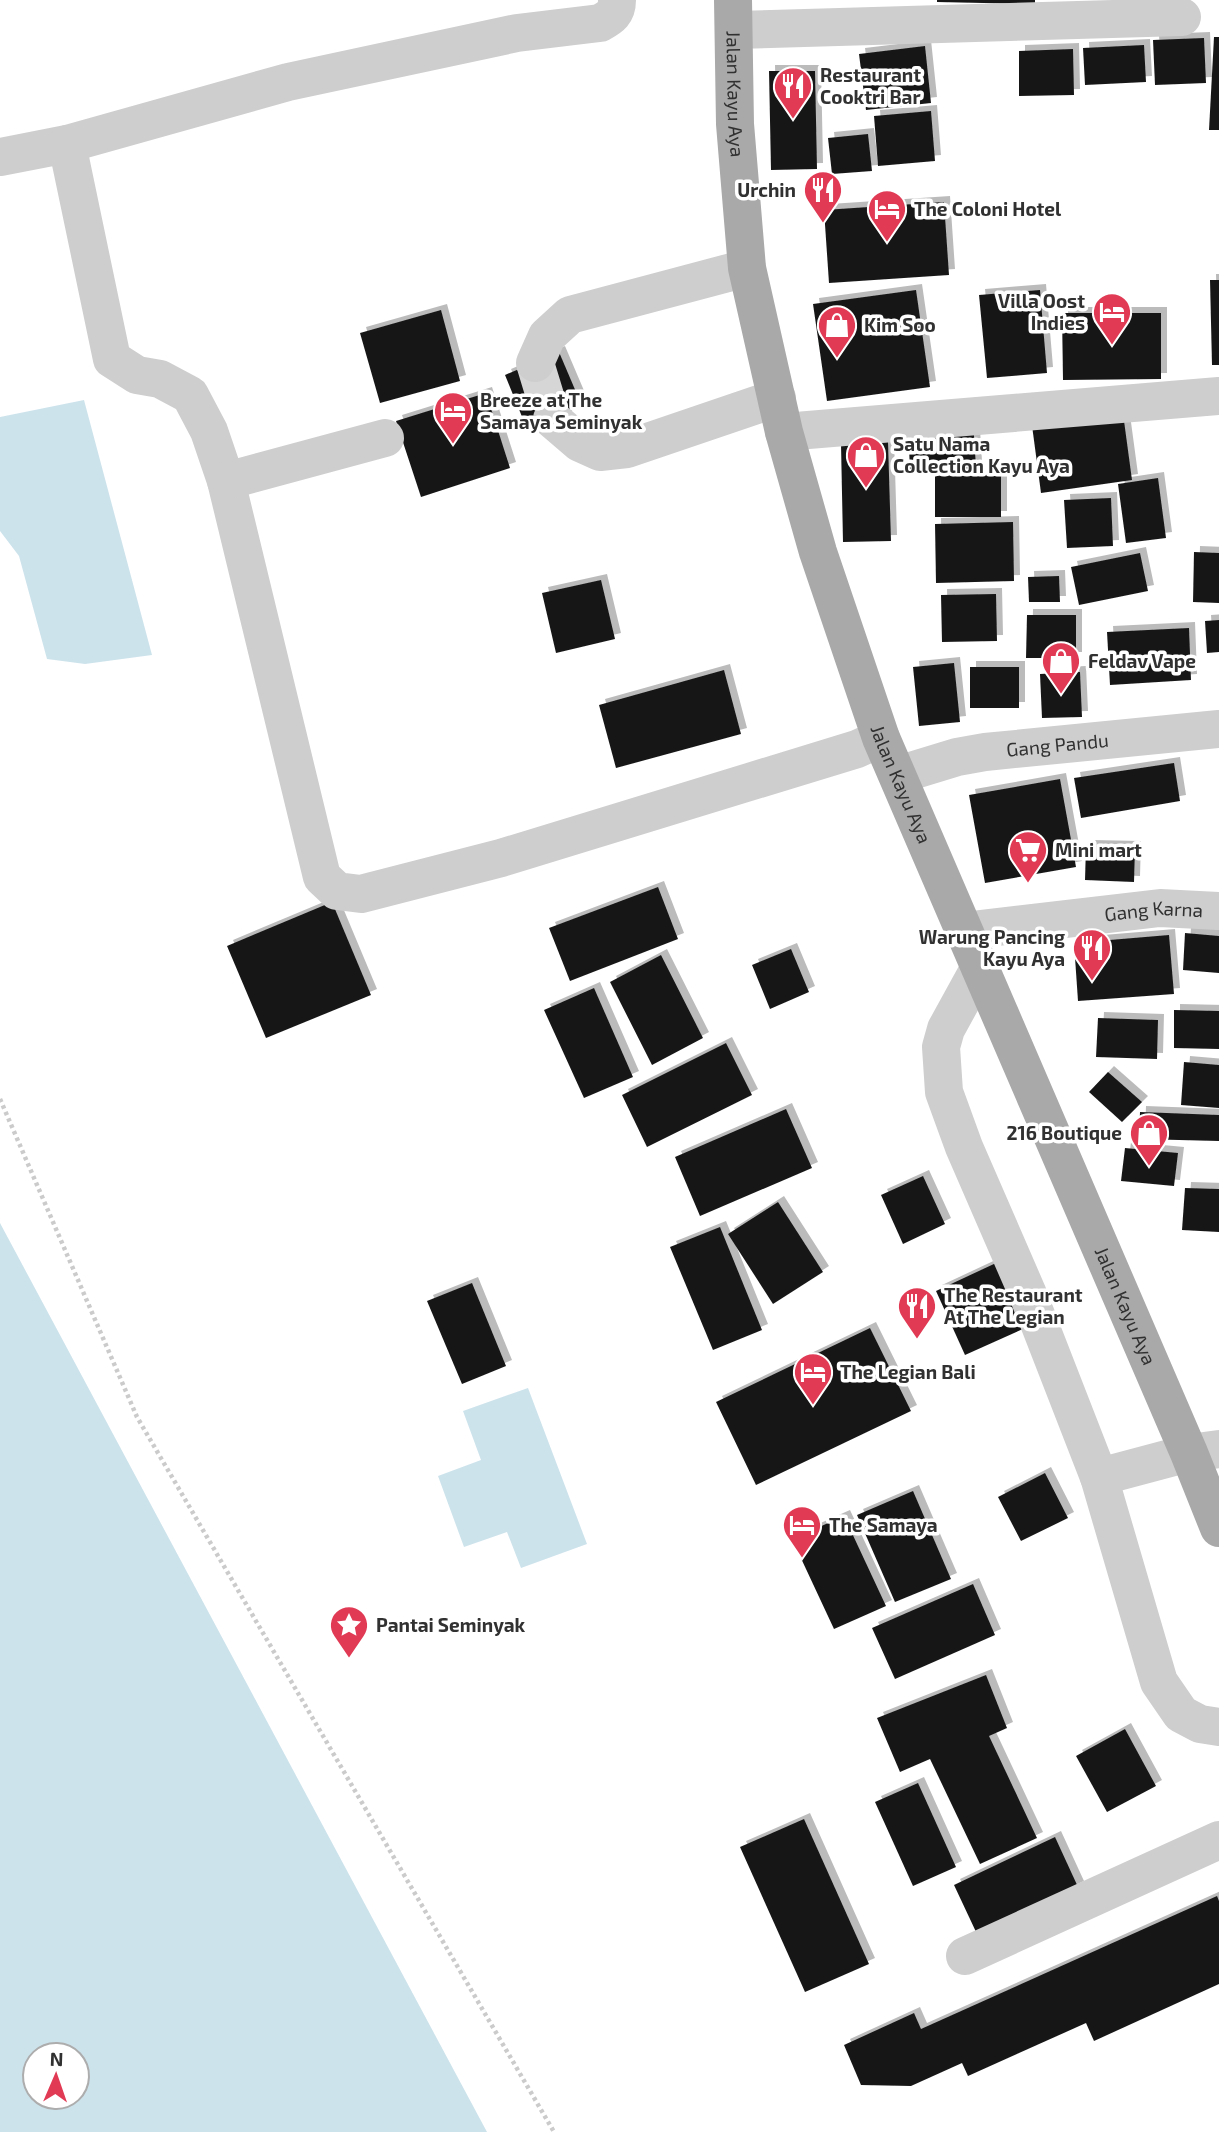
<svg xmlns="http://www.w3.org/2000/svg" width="1219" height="2132" font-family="'Exo 2',sans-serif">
<defs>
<filter id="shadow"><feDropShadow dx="6" dy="-6" stdDeviation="0" flood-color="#0004"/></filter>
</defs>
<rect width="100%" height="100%" fill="#fff"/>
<path fill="#cde3ec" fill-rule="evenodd" d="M84,400L152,655L85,664L47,659L19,556L0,531V417Z
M0,1223L487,2132H0ZM35,2055H77V2097H35Z
M528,1388L587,1544L521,1568L507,1532L464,1547L438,1476L481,1460L463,1411Z"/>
<path fill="#181818" filter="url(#shadow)" d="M937,0H1035V4L937,2Z
M1214,37H1219V130H1209Z
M1204,38L1206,83L1155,85L1153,40Z
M1144,45L1146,82L1085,85L1083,48Z
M925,46L931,103L866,110L859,54Z
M1073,49L1074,95L1019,96V51Z
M769,71H815L817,169L771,170Z
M931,111L935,161L878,166L874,116Z
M868,134L872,171L832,174L828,138Z
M944,202L949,275L829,283L824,210Z
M1210,280H1219V365H1212Z
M916,290L930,387L827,401L813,304Z
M1040,290L1047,373L987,378L979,295Z
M441,310L460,381L380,403L360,333Z
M1062,313H1161V379L1063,380Z
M559,352L582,406L527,429L505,375Z
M486,393L510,468L421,497L396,421Z
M1122,406L1132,480L1041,493L1031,418Z
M973,420L976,467L910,471L908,423Z
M888,442L891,541L843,542L841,444Z
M935,474H1001V517H935Z
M1158,478L1166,538L1126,543L1118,484Z
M1111,498L1113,546L1067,548L1064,500Z
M1013,522L1014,581L936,583L935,524Z
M1194,552L1219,553V603L1193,602Z
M1140,553L1148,591L1079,605L1071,567Z
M1059,576L1060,602H1029L1028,577Z
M601,580L615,639L556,653L542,593Z
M996,594L997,641L942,642L941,595Z
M1027,615H1076V658H1026Z
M1219,620V652L1207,653L1205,621Z
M1189,628L1191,680L1110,685L1107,632Z
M954,663L960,722L919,726L913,667Z
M970,667H1019V708H970Z
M724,670L741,734L616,768L599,705Z
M1080,672L1082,717L1042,718L1040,674Z
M1174,763L1180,801L1081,818L1074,778Z
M1060,779L1076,867L985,883L969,795Z
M1086,846L1135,847L1134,882L1085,880Z
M658,887L678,939L570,981L549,928Z
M332,902L371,995L266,1038L227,946Z
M1185,933L1219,936V973L1183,970Z
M1169,935L1174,994L1078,1001L1074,943Z
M791,949L809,992L770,1009L752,965Z
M661,955L703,1038L652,1065L610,982Z
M594,988L633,1077L584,1098L544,1010Z
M1174,1010L1219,1011V1049L1174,1048Z
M1098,1018L1158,1020L1157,1059L1096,1057Z
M726,1043L752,1095L647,1147L622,1095Z
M1184,1062L1219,1065V1108L1181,1105Z
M1108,1072L1142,1102L1122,1122L1089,1092Z
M786,1109L812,1168L700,1216L675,1157Z
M1140,1112L1219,1115V1141L1139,1139Z
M1125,1148L1178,1153L1174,1186L1121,1181Z
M923,1176L945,1224L903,1244L881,1195Z
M1185,1188L1219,1189V1232L1182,1230Z
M778,1202L823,1272L773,1304L728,1234Z
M720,1227L762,1330L713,1350L670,1247Z
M996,1263L1025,1328L965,1355L936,1291Z
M472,1283L506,1366L462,1384L427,1301Z
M870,1328L911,1411L756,1485L716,1402Z
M1045,1473L1068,1518L1021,1541L998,1497Z
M913,1491L951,1579L895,1602L857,1515Z
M844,1516L886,1606L834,1629L792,1539Z
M973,1584L995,1635L895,1679L872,1628Z
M986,1675L1007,1728L989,1736L1037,1838L980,1864L930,1759L900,1772L877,1718Z
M1125,1729L1156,1786L1107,1812L1076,1756Z
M918,1783L956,1867L913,1886L875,1802Z
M804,1819L869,1964L805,1992L740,1847Z
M1055,1837L1078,1887L977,1934L954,1885Z
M1217,1896L1219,1901V1984L1094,2041L1086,2023L968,2076L962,2063L911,2086L861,2085L844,2045L914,2013L921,2029Z"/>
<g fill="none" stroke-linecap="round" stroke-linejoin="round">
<path stroke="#d6d6d6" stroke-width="38" stroke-dasharray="38 19" stroke-linecap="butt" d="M535,363L552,419"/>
<path stroke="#cbcbcb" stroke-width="4.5" stroke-dasharray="3.5 3.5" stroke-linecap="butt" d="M0,1099L137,1417L554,2132"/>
<g stroke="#cecece" stroke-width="38">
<path d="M735,30L1182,17"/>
<path d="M67,144L112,359L137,375L160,379L190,395L209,431L226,481L322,877L337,891L361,894L501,858L857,749L881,738"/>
<path d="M0,157L67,144L288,82L517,33L600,23C611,17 617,13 617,0"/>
<path d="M535,363L547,336L570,315L747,268"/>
<path d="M552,419L580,443L600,452L627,449L777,398"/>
<path d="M784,432L1219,396"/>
<path d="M226,481L385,438"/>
<path id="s1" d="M898,775L957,757L985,752L1219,729"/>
<path id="s2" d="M963,931L1160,908L1219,911"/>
<path d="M979,969L946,1029L941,1047L944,1092L964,1147L1027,1292L1099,1477L1159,1682L1181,1714L1200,1724L1219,1727"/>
<path d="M1099,1477L1189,1453L1219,1449"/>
<path d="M965,1956L1219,1840"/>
</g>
<path stroke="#a9a9a9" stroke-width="38" id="s3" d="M733,0L735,124L747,268L784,432L818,552L881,738L1189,1453L1219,1528"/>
</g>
<defs>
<g id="restaurant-pin" transform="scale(2.0125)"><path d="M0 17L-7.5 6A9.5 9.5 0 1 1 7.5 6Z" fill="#e13a55" stroke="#fff"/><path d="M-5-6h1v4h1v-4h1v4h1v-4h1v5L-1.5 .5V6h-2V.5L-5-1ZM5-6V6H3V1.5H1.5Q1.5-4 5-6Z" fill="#fff"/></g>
<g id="hotel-pin" transform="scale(2.0125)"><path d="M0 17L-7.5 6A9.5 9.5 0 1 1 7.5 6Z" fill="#e13a55" stroke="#fff"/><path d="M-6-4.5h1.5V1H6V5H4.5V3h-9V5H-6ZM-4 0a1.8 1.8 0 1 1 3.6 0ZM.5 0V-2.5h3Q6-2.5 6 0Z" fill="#fff"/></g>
<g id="shop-pin" transform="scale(2.0125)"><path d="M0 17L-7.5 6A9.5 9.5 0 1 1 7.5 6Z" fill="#e13a55" stroke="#fff"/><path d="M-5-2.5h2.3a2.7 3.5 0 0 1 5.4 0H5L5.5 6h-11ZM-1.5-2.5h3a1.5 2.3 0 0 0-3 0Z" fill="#fff"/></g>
<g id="supermarket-pin" transform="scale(2.0125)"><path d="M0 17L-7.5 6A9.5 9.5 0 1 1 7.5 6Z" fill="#e13a55" stroke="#fff"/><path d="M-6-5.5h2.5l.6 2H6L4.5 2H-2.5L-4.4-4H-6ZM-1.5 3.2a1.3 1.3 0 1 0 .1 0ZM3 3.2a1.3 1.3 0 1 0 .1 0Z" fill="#fff"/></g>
<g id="sight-pin" transform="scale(2.0125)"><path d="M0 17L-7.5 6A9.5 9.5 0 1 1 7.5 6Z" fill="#e13a55" stroke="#fff"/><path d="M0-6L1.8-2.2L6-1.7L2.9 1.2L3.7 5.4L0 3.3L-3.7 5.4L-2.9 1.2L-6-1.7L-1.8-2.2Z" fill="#fff"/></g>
</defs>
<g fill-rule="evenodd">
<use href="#restaurant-pin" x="793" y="86"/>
<use href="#restaurant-pin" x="823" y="190"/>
<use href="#hotel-pin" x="887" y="209"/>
<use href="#hotel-pin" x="1112" y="312"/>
<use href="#shop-pin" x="837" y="325"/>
<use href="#hotel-pin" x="453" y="411"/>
<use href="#shop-pin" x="866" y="455"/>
<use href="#shop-pin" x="1061" y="661"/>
<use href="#supermarket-pin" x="1028" y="850"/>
<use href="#restaurant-pin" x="1092" y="948"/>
<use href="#shop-pin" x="1149" y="1133"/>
<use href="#restaurant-pin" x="917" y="1306"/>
<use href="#hotel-pin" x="813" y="1372"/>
<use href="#hotel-pin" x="802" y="1525"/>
<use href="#sight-pin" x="349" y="1625"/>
</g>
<g text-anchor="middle" stroke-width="7" stroke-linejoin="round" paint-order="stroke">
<g font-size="19" font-weight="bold" fill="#313131" stroke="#fff" text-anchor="start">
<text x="820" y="82">Restaurant<tspan x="820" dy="22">Cooktri Bar</tspan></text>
<text x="796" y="197" text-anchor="end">Urchin</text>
<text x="914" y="216">The Coloni Hotel</text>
<text x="1085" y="308" text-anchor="end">Villa Oost<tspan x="1085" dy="22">Indies</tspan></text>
<text x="864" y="332">Kim Soo</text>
<text x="480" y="407">Breeze at The<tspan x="480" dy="22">Samaya Seminyak</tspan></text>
<text x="893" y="451">Satu Nama<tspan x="893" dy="22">Collection Kayu Aya</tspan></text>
<text x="1088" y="668">Feldav Vape</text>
<text x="1055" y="857">Mini mart</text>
<text x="1065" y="944" text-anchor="end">Warung Pancing<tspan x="1065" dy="22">Kayu Aya</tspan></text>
<text x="1122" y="1140" text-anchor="end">216 Boutique</text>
<text x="944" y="1302">The Restaurant<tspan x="944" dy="22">At The Legian</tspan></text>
<text x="840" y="1379">The Legian Bali</text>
<text x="829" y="1532">The Samaya</text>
<text x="376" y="1632">Pantai Seminyak</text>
</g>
<g font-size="19" fill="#313131" stroke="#fff">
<text dy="7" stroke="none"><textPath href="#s3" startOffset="94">Jalan Kayu Aya</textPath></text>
<text dy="7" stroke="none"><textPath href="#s1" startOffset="163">Gang Pandu</textPath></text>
<text dy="7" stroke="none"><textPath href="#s3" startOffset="808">Jalan Kayu Aya</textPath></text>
<text dy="7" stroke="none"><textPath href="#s2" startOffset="192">Gang Karna</textPath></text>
<text dy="7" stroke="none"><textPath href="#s3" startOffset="1376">Jalan Kayu Aya</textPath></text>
</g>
</g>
<g transform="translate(56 2076) rotate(2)"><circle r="33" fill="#ffffff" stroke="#adadad" stroke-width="2"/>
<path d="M0-5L12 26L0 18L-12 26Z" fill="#e13a55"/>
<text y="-10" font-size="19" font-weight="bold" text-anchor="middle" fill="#313131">N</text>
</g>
</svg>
